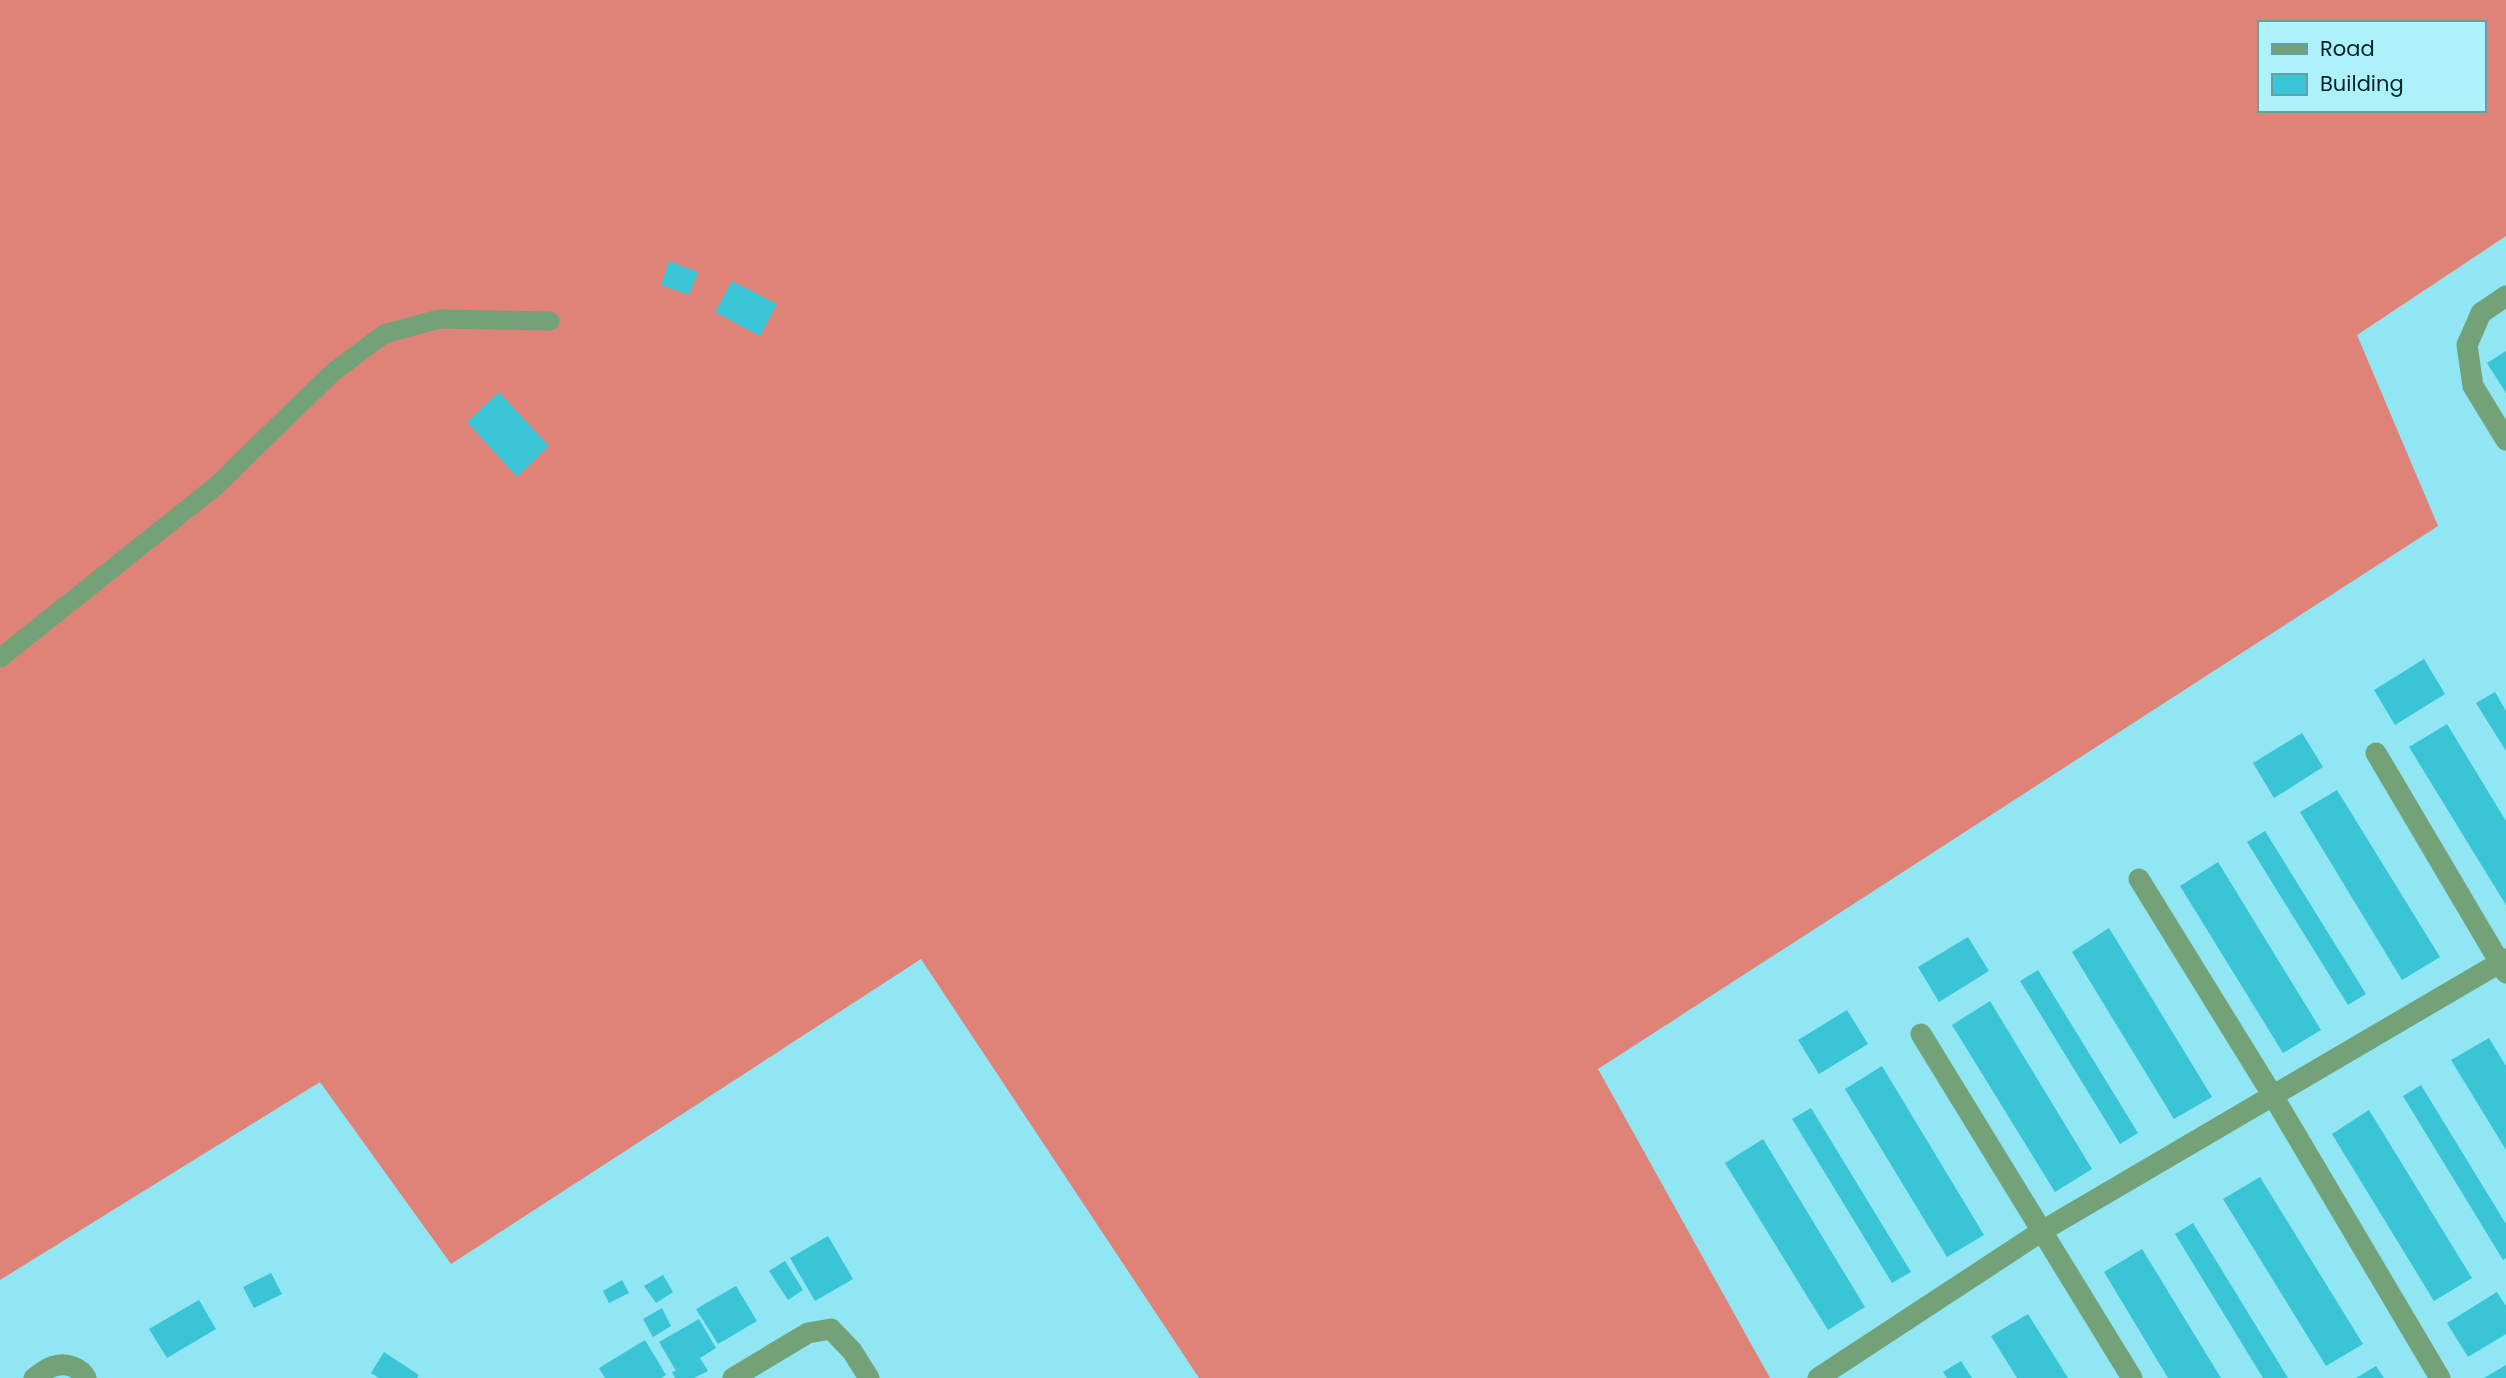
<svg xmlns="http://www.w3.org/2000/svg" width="2506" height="1378" font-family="Poppins,sans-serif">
<rect width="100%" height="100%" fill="#90e6f3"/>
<path fill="#df8278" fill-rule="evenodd" d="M0,0H2506V236L2357,335L2438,526L1598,1069L1770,1378H1199L921,959L451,1264L320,1082L0,1280ZM2259,23H2483V110H2259Z"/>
<path fill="#39c5d6" d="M669,261L698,272L689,295L661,285Z
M732,281L777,304L760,336L715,312Z
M2506,351V393L2487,363Z
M499,392L549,446L517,477L467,422Z
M2424,659L2445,694L2395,725L2374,690Z
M2495,692L2506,711V751L2476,703Z
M2447,724L2506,821V905L2409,747Z
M2302,733L2323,767L2274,798L2253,763Z
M2337,790L2440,957L2402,980L2300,812Z
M2265,831L2366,994L2348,1005L2247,842Z
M2218,862L2321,1030L2283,1053L2180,886Z
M2109,928L2212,1097L2174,1119L2072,952Z
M1968,937L1989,971L1939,1002L1918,967Z
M2038,970L2138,1133L2120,1144L2020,981Z
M1990,1001L2092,1169L2055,1192L1952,1025Z
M1847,1010L1868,1044L1819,1074L1798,1040Z
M2489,1038L2506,1066V1150L2451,1060Z
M1882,1066L1984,1235L1947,1257L1845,1089Z
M2421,1085L2506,1224V1258L2503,1260L2403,1096Z
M1811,1108L1911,1272L1892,1283L1792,1119Z
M2369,1110L2472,1278L2434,1301L2332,1134Z
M1763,1139L1865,1307L1828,1330L1725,1163Z
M2260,1177L2363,1344L2326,1366L2223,1199Z
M2193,1223L2288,1378H2263L2175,1234Z
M828,1236L853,1279L815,1301L790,1258Z
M2142,1249L2221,1378H2168L2104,1272Z
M785,1261L803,1290L788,1300L769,1271Z
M271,1273L282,1294L254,1308L243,1287Z
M663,1275L673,1292L656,1303L644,1286Z
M622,1280L629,1293L609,1303L603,1291Z
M736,1286L757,1321L718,1344L696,1309Z
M2497,1292L2506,1306V1334L2468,1357L2447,1323Z
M199,1300L216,1329L167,1358L149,1329Z
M662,1308L671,1326L653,1337L643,1319Z
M2028,1314L2068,1378H2017L1991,1336Z
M699,1319L716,1348L700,1358L708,1371L694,1378H675L672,1372L676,1371L659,1342Z
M645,1340L666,1375L661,1378H605L599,1368Z
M384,1352L419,1375L417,1378H379L371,1373Z
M1961,1361L1972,1378H1947L1943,1372Z
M2506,1365V1378H2484Z
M2376,1366L2384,1378H2356Z"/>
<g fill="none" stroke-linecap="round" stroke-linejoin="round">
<path stroke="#73a278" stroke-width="19" d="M0,658L216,486L332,373L384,334L439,319L550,321"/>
<path stroke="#73a278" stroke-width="21" d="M2506,296L2481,313L2467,345L2473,386L2506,440
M2376,753L2506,973
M2139,879L2273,1096L2440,1378
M1921,1034L2132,1378
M34,1378C40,1374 48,1367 55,1366C66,1362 81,1368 86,1378
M733,1378L808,1333L831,1329L852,1351L869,1378
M1818,1378L2042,1231L2506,959"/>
</g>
<rect x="2258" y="21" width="228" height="91" fill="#adf1fa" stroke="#689fa6" stroke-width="2"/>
<rect x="2272" y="44" width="35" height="10" fill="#73a278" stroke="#689fa6" stroke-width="2"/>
<text x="2320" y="56" font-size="21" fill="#002429">Road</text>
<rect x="2272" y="74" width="35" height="21" fill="#39c5d6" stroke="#689fa6" stroke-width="2"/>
<text x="2320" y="91" font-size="21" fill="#002429">Building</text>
</svg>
